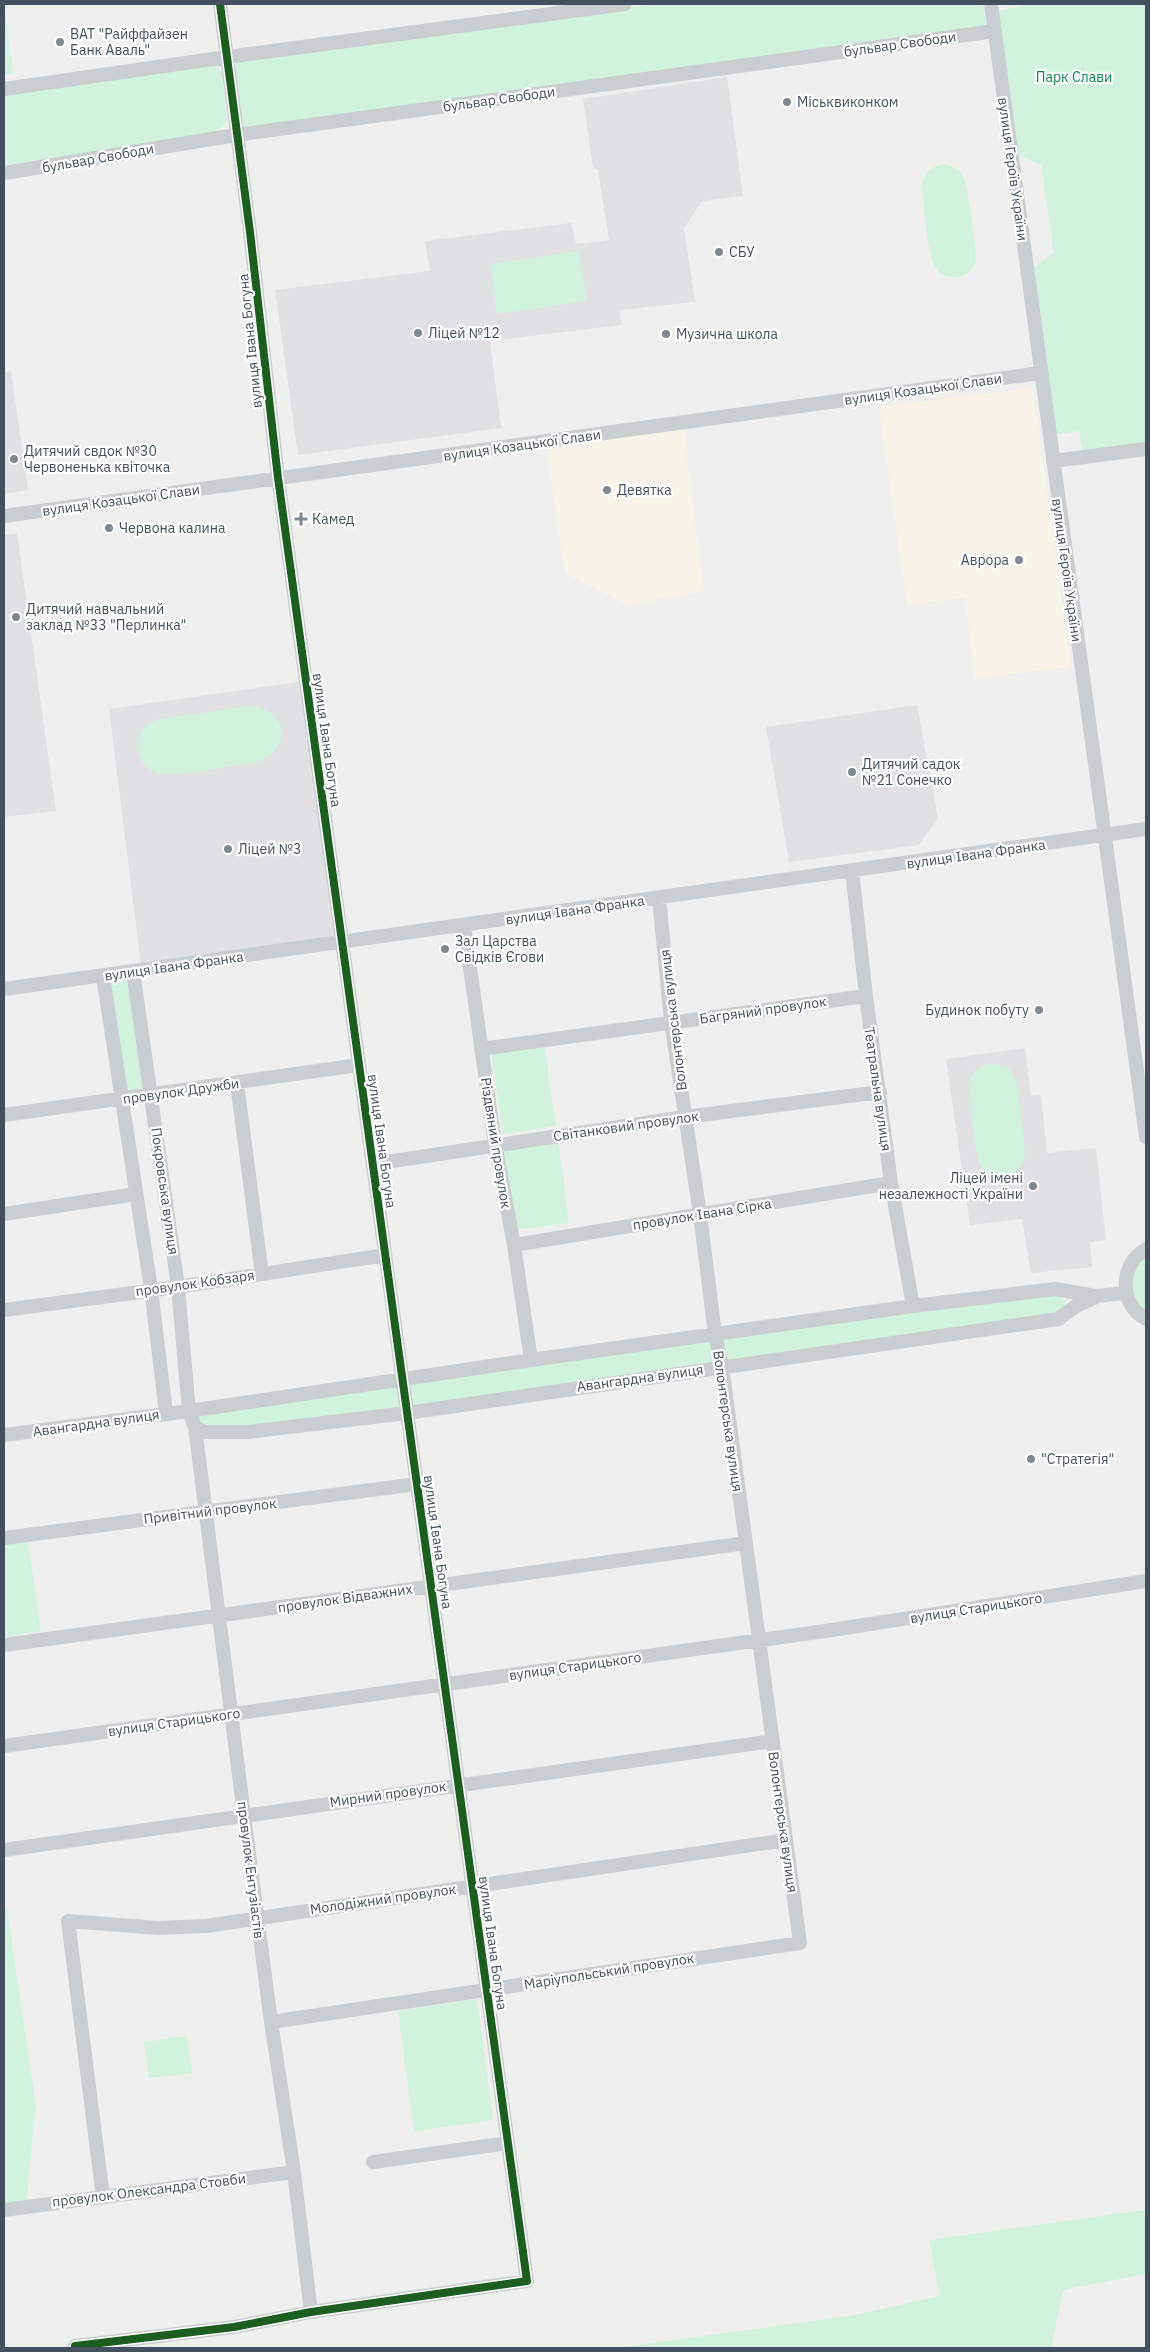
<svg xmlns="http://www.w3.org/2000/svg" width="1150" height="2352" font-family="'IBM Plex Sans',sans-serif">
<rect width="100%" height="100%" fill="#f0efef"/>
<path fill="#f8f4ea" d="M1033,388L1071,667L975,678L965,598L907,604L879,407Z
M683,423L703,591L629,605L565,573L546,441Z"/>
<path fill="#e1e0e2" d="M727,77L743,196L702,201L684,228L695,302L620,310L621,325L490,341L501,428L298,455L275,290L430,271L425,241L571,223L576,244L609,240L598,170L593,167L583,99Z
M11,371L28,490L4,494V372Z
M17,533L56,811L4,817V535Z
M305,681L342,942L141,965L109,709Z
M917,705L938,818L919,845L789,862L766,727Z
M1025,1048L1031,1096L1041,1095L1047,1153L1096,1148L1106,1240L1090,1242L1092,1267L1031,1273L1022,1219L970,1225L946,1059Z"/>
<path fill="#d1f2de" d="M4,4L13,74L4,75Z
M655,4H983L986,23L984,26L243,130L234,63Z
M1030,4H1146V449L1084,457L1079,431L1049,435L1027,272L1054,253L1041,165L1011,151L994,12Z
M215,65L222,73L227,120L223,126L212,135L4,165V93Z
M944,164C951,166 958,168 963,175C967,183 978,253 975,262C970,279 946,283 936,268C927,255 924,206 922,189C922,174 930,167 944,164Z
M579,251L587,301L497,314L490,264Z
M250,706C286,708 293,748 260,761C240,764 171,778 157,773C144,769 136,756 138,743C139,730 148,723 159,719Z
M135,979L151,1089L127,1092L109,984Z
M544,1044L556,1126L503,1134L491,1051Z
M994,1063C1002,1065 1008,1067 1013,1074C1019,1082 1027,1152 1024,1161C1021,1171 1011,1178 1000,1177C993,1177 985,1173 981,1167C975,1158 967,1089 970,1080C974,1069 983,1065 994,1063Z
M558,1139L569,1223L514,1230L503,1145Z
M1146,1255V1314L1133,1299L1132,1272Z
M1055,1289L1066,1303L1058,1319L407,1413L205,1432L189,1411Z
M27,1535L41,1631L4,1637V1538Z
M4,1909H7L36,2107L25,2210L4,2213Z
M477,1999L493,2120L414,2131L398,2011Z
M187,2036L192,2073L149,2078L144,2042Z
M1146,2210V2274L1063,2290L1051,2348H616L850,2316L940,2296L929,2240Z"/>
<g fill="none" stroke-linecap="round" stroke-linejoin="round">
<path stroke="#cbced0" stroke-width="14" d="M991,4L1146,1137
M4,89L227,57L625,4
M4,173L236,135L995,31
M1053,461L1146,449
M4,516L1040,373
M852,871L866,996L891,1183L913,1306
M464,925L495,1144L514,1245L531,1360
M133,971L178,1287L189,1411L531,1360L913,1306L1055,1289L1096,1296L1126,1293
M103,976L151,1289L166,1413
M4,989L1146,829
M481,1049L866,996
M237,1084L262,1274
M4,1115L359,1065
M373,1164L685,1117L880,1092
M4,1214L136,1194
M514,1245L891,1183
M1146,1249C1119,1264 1119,1305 1146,1319
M4,1310L178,1287L385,1255
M195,1427L205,1432H248L407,1413L1058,1319L1076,1306L1096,1297
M4,1435L189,1411L195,1427L244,1815L271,2022L294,2172L311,2312
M4,1538L417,1484
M4,1645L746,1543
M4,1746L832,1630L1146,1581
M4,1850L773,1741
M271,2022L800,1943L722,1366L715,1334L700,1214L671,1022L659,898
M373,2162L508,2143
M103,2197L68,1921L158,1928L206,1926L786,1840
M4,2210L294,2172
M75,2346L234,2327L311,2312L527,2281L278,478L250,232L220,4"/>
<g stroke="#fff" stroke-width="11">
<path id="cycleway" d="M75,2346L234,2327L311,2312L527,2281L278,478L250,232L220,4"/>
</g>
<use href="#cycleway" stroke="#1b5e20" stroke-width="8"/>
</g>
<g fill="#808891" stroke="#fff" stroke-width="2">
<circle cx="60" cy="42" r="5"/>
<circle cx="787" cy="102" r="5"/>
<circle cx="719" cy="252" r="5"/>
<circle cx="418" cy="333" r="5"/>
<circle cx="666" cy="334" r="5"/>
<circle cx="14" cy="459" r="5"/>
<circle cx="607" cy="490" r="5"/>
<path d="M298.5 511.5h5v5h5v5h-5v5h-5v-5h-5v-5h5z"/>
<circle cx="109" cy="528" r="5"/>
<circle cx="1019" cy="560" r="5"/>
<circle cx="16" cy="617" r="5"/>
<circle cx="852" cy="772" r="5"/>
<circle cx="228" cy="849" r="5"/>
<circle cx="445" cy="949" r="5"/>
<circle cx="1039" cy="1010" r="5"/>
<circle cx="1033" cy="1186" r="5"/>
<circle cx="1031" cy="1459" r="5"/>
</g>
<g text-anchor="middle" stroke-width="4.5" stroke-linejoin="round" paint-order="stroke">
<g font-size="14" fill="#44505e" stroke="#fff" text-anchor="start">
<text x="70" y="39">ВАТ "Райффайзен<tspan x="70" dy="16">Банк Аваль"</tspan></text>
<text x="797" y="107">Міськвиконком</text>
<text x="729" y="257">СБУ</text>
<text x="428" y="338">Ліцей №12</text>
<text x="676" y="339">Музична школа</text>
<text x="24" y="456">Дитячий свдок №30<tspan x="24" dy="16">Червоненька квіточка</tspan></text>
<text x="617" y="495">Девятка</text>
<text x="312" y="524">Камед</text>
<text x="119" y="533">Червона калина</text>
<text x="1009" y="565" text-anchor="end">Аврора</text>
<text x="26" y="614">Дитячий навчальний<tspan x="26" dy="16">заклад №33 "Перлинка"</tspan></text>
<text x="862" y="769">Дитячий садок<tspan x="862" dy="16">№21 Сонечко</tspan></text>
<text x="238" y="854">Ліцей №3</text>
<text x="455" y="946">Зал Царства<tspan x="455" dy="16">Свідків Єгови</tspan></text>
<text x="1029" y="1015" text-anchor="end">Будинок побуту</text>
<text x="1023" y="1183" text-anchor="end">Ліцей імені<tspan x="1023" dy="16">незалежності України</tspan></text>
<text x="1041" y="1464">"Стратегія"</text>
</g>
<g font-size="14" fill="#44505e" stroke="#fff">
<text transform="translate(900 44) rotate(-8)" y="5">бульвар Свободи</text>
<text transform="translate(499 99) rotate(-8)" y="5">бульвар Свободи</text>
<text transform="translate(98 158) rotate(-10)" y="5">бульвар Свободи</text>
<text transform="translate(1013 169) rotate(82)" y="5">вулиця Героїв України</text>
<text transform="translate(250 341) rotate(-96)" y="5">вулиця Івана Богуна</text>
<text transform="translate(923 389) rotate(-8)" y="5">вулиця Козацької Слави</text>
<text transform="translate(522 445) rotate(-8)" y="5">вулиця Козацької Слави</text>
<text transform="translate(121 500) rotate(-8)" y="5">вулиця Козацької Слави</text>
<text transform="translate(1067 570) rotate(82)" y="5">вулиця Героїв України</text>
<text transform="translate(327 740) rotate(82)" y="5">вулиця Івана Богуна</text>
<text transform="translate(976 854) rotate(-8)" y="5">вулиця Івана Франка</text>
<text transform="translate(575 910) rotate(-8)" y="5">вулиця Івана Франка</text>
<text transform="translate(174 966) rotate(-8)" y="5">вулиця Івана Франка</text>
<text transform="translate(763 1010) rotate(-8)" y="5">Багряний провулок</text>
<text transform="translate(673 1020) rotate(-97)" y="5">Волонтерська вулиця</text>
<text transform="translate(878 1089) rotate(82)" y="5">Театральна вулиця</text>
<text transform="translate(181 1091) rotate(-8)" y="5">провулок Дружби</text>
<text transform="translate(626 1126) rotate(-8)" y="5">Світанковий провулок</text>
<text transform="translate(382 1141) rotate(82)" y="5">вулиця Івана Богуна</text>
<text transform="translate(496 1143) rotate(81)" y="5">Різдвяний провулок</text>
<text transform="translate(165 1191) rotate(82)" y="5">Покровська вулиця</text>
<text transform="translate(702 1214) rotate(-9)" y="5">провулок Івана Сірка</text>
<text transform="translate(195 1283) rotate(-8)" y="5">провулок Кобзаря</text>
<text transform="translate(640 1378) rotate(-8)" y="5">Авангардна вулиця</text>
<text transform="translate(728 1421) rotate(82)" y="5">Волонтерська вулиця</text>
<text transform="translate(96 1423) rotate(-8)" y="5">Авангардна вулиця</text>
<text transform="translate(210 1511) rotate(-7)" y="5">Привітний провулок</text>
<text transform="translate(438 1542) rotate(82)" y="5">вулиця Івана Богуна</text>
<text transform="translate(345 1598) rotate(-8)" y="5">провулок Відважних</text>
<text transform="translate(976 1608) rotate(-9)" y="5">вулиця Старицького</text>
<text transform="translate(575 1666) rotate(-8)" y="5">вулиця Старицького</text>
<text transform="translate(174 1722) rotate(-8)" y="5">вулиця Старицького</text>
<text transform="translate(388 1794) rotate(-8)" y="5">Мирний провулок</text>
<text transform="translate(783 1822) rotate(82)" y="5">Волонтерська вулиця</text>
<text transform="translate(251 1870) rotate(83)" y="5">провулок Ентузіастів</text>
<text transform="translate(383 1899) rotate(-8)" y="5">Молодіжний провулок</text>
<text transform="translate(493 1943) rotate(82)" y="5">вулиця Івана Богуна</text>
<text transform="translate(609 1971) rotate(-9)" y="5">Маріупольський провулок</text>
<text transform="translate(149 2190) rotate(-7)" y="5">провулок Олександра Стовби</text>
</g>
<g font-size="14" fill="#0c8850" stroke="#fff">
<text x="1074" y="82">Парк Слави</text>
</g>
</g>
<rect width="1150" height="2352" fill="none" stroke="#44505e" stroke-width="10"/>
</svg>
